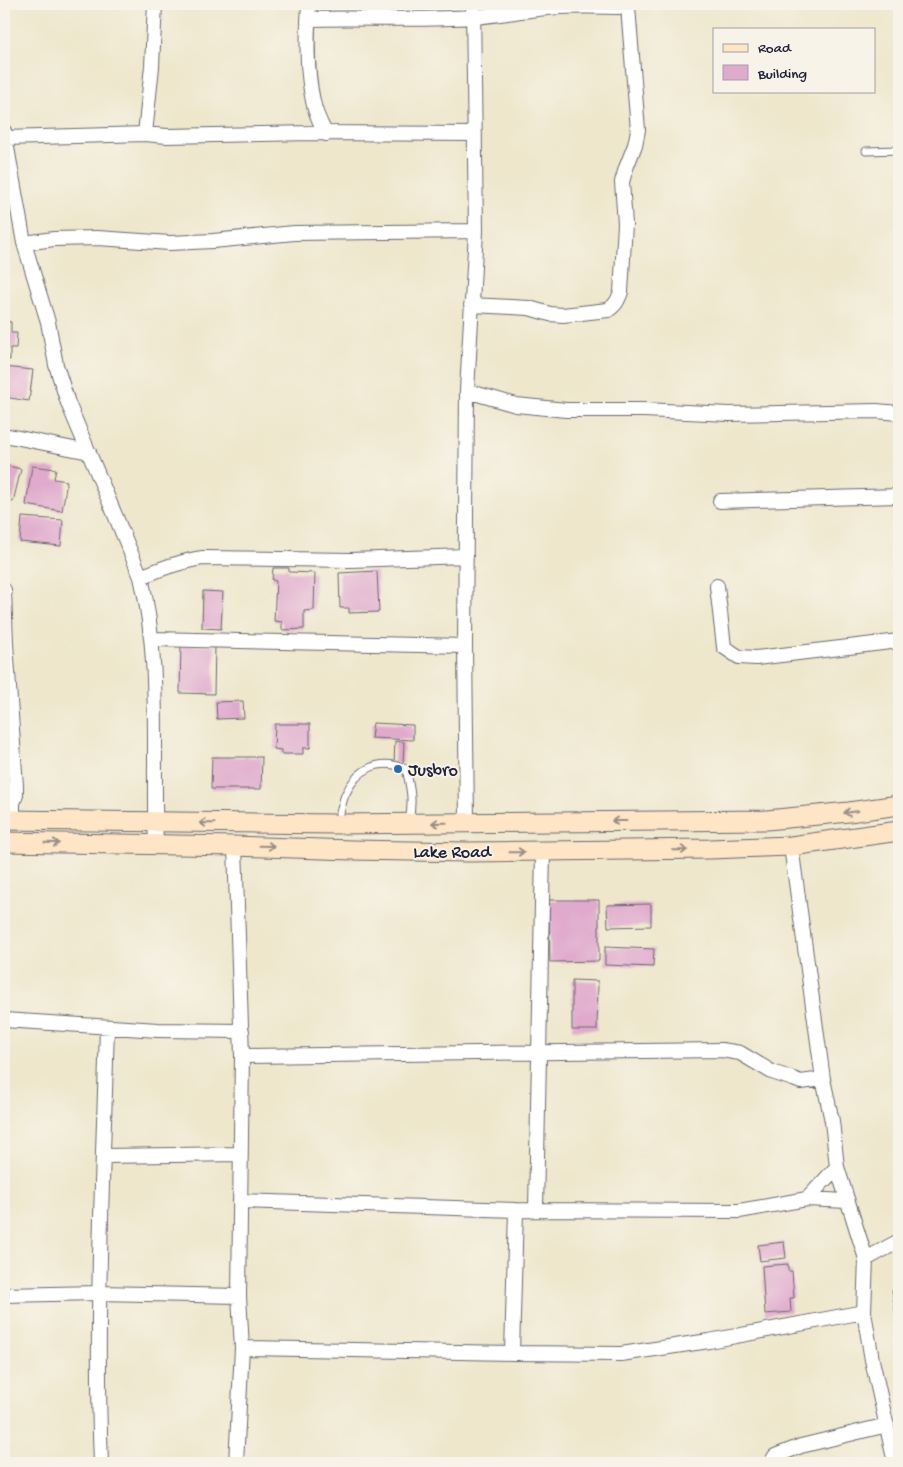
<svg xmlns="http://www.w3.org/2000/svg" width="903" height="1467" font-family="'Gochi Hand',sans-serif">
<rect width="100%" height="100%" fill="#f7f3e8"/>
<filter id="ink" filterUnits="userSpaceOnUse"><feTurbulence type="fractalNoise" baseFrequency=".02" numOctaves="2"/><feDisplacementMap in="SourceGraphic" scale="10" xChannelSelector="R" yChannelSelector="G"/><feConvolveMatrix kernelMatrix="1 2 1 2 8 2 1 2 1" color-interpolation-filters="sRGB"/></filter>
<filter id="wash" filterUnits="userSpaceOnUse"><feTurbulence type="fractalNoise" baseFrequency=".0096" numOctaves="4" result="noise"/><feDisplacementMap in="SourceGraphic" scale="20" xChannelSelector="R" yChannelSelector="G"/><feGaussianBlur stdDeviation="1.12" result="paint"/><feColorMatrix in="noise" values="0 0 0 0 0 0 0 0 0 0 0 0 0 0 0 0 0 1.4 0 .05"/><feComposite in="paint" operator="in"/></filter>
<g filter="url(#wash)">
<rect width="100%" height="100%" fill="#eee7cc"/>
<g id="blocks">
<path fill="#e0aacd" d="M4,321L11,322V333H17L16,348H10V360L4,359Z
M4,367L33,370L29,401L4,397Z
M4,465L21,469L13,502L4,500Z
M32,466L56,469L54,479L67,481L62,511L26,505Z
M4,516H7L5,531H4Z
M22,517L63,520L61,546L20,542Z
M273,568H289V572L315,573L314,610L304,611V629L282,630V622L274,621L276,581L272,580Z
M377,571L379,612L349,613V608H340L339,573Z
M203,591L223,592L221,629L202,628Z
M181,645L215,646L214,694L180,693Z
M243,701L244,718L217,719L216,702Z
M373,723L413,725V740L371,738Z
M275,724H310V748H303V754H281V750L274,749Z
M395,741L404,742L403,763H394Z
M212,757H262L261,789H211Z
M549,900H599V961L550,962Z
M651,904V926L608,927L607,905Z
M605,947L654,949L653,967L605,965Z
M572,980L598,981L597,1030H572Z
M784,1242L786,1258L760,1261L758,1245Z
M788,1264V1271H792L794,1298H790L791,1312L765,1314L762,1266Z
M899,1289V1324H897L892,1290Z"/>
</g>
</g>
<g filter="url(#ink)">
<use href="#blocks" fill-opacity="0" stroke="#69676e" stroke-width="1"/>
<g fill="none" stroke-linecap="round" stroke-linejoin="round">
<g stroke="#69676e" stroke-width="9">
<path id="lane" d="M866,151L899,150
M338,822C340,813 342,803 345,795C357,769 379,757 406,769C411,790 413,801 409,822"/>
</g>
<g stroke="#69676e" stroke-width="16">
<path id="street" d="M309,4C307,36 306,70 313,101C315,113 320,123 326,134
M308,19C363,17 417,21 472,17C502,15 532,8 563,7C584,6 606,7 628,7L638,130L635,145L626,168L622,182L625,224L621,292C618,300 616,305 608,310L563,315L550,314L529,308L471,305
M4,131L24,243L48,322L56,365L68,403L141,577C162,665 152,756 156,845
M145,134L152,66L155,4
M5,138L145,134L167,136L314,133L475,134
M24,243L54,239L98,238L170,243L213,241L294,233L476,231
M467,391L516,405L566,410H644L729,414L876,411L899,413
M4,435L89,452
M720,501L899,496
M141,577C162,568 181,561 203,558L350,560L466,556
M717,586L724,647L739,657L756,658L899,641
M4,590L6,644L16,786V795L13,803V821
M152,639L465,646
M467,822L465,646L467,391L476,231L473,4
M235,846L242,1056L239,1296L242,1348L236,1463
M791,846L823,1079L832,1121L837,1167L866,1259L864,1312L872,1360L895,1463
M4,1020L158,1030L242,1031
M242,1056L722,1050L740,1053L772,1072L793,1079L801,1082L823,1079
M104,1156L241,1154
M807,1199L837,1167
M240,1201L516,1210L739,1211L807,1199L847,1201
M536,1210L543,851
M866,1259L899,1241
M4,1295L99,1293L239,1296
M242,1348L512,1353L621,1354L709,1341L864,1312
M512,1353L516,1210
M101,1463C95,1318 103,1172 107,1027
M771,1463L775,1456L801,1446L887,1425"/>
</g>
<g stroke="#69676e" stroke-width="21">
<path id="secondary" d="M4,820L337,824L767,820L849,812L899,805
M4,842L235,846L352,850L468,852L710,849L791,846L899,831"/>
</g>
<use href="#lane" stroke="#fff" stroke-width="7"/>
<use href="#street" stroke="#fff" stroke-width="14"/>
<use href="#secondary" stroke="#fde5c5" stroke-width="19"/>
</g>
<defs><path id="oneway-shaft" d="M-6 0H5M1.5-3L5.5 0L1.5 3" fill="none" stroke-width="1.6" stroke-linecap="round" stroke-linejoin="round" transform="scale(1.25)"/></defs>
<g stroke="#9a8d87">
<use href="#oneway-shaft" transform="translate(851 812) rotate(172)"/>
<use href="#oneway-shaft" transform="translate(619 821) rotate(180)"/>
<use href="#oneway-shaft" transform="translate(207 823) rotate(-179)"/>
<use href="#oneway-shaft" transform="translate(439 823) rotate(179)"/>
<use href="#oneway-shaft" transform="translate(52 843) rotate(1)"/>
<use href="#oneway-shaft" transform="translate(267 846) rotate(1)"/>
<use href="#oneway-shaft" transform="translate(680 850) rotate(-1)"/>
<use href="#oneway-shaft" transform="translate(517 852) rotate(-1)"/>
</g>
</g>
<circle fill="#1f6fb2" stroke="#f7f3e8" stroke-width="2" cx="398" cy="769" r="5"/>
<g text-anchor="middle" stroke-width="4" stroke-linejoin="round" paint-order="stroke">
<g font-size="18" fill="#22223b" stroke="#f7f3e8" text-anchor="start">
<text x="408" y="775">Jusbro</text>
</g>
<g font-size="18" fill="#22223b" stroke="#f7f3e8">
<text x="452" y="857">Lake Road</text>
</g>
</g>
<rect width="903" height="1467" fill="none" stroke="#f7f3e8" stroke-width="20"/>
<rect x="713" y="28" width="162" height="65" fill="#f7f3e8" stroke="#a29fa3"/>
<rect x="723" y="44" width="25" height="8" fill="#fde5c5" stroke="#a29fa3"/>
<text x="758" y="52" font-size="15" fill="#22223b">Road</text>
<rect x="723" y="65" width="25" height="15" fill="#e0aacd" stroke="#a29fa3"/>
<text x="758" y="78" font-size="15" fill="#22223b">Building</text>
</svg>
